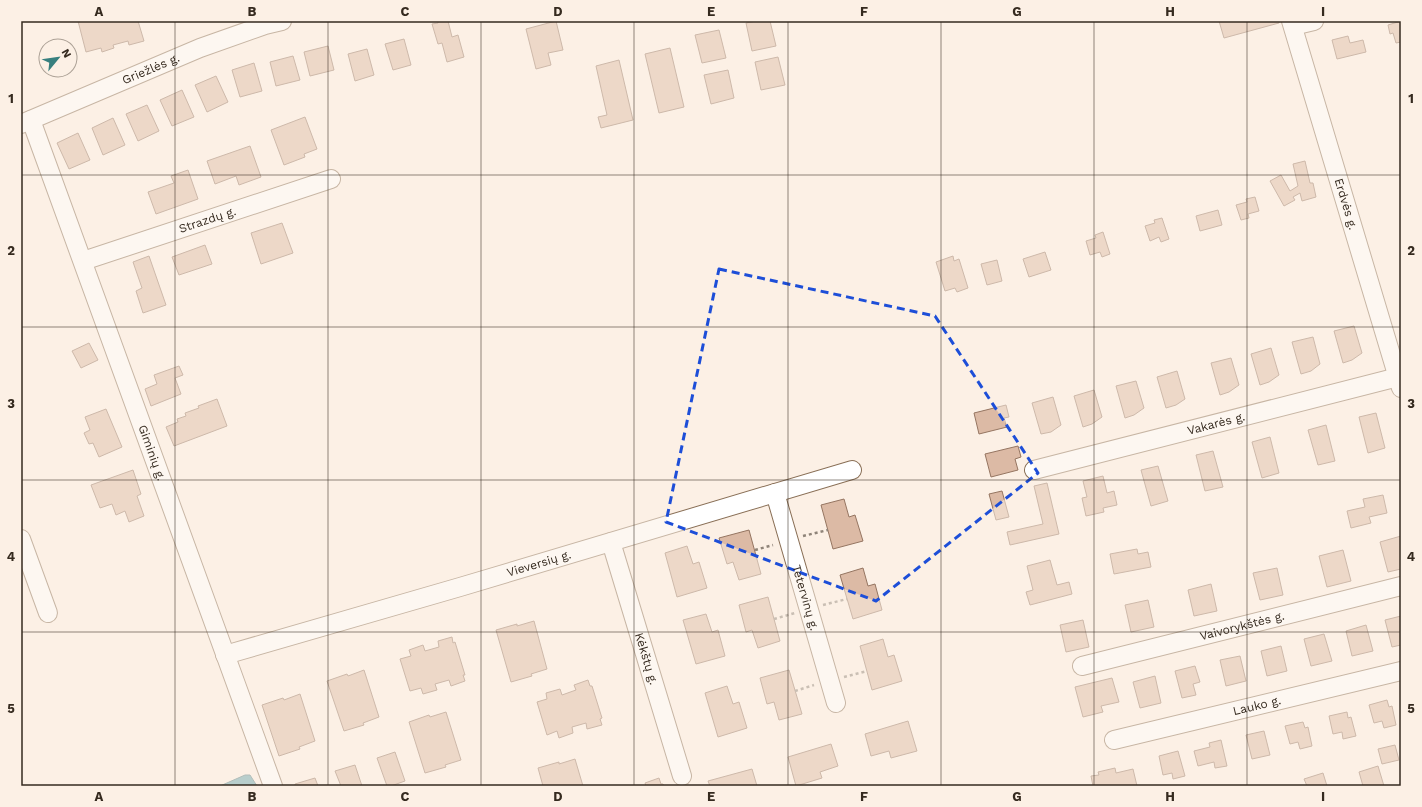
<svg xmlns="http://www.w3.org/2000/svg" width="1422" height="807" font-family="'Work Sans',sans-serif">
<rect width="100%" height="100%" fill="#fcf0e5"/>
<path fill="#67a4ae" stroke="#587f83" d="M245,775H250L257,786H220Z"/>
<path fill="#dcbaa5" stroke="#957561" d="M78,21H138L144,41L129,45L128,41L113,45L114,48L102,52L101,48L86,52Z
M438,21H448L452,37L458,35L464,57L447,62L442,43L438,44L432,24L438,23Z
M556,21L563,50L548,53L551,65L536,69L526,29Z
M756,21H770L776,46L752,51L746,23Z
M1219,21H1279V23L1224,38Z
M1401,21V42L1396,43L1393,33L1390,34L1388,25Z
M719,30L726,58L702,63L695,35Z
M1348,36L1350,43L1363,40L1366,52L1337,59L1332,40Z
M404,39L411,65L393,70L385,44Z
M328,46L334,70L310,76L304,52Z
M670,48L684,107L659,113L645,54Z
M367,49L374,75L355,81L348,54Z
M293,56L300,80L276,86L270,62Z
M778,57L785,85L761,90L755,62Z
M619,60L633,120L601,128L598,117L607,115L596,66Z
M254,63L262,91L240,97L232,70Z
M728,70L734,98L711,104L704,75Z
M216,76L228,102L207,112L195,85Z
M182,90L194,117L172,126L160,100Z
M147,105L159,131L138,141L126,114Z
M305,117L317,149L304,154L305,157L284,165L271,130Z
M113,118L125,145L103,155L92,128Z
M78,133L90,160L69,169L57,143Z
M250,146L261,177L239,185L236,176L215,184L207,161Z
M1305,161L1310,183H1313L1316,197L1302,201L1300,193L1293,197L1295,200L1284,206L1270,181L1281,175L1290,191L1298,186L1293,164Z
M188,170L198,199L156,214L148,192L174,183L171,176Z
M1255,197L1259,211L1248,214L1249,218L1241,220L1236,205L1247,202L1246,199Z
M1218,210L1222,225L1200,231L1196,216Z
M1162,218L1169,239L1161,242L1159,237L1150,241L1145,226L1155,223L1154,220Z
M282,223L293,253L261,264L251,233Z
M1103,232L1110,254L1102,257L1100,252L1090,255L1086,241L1096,238L1095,235Z
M205,245L212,264L179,275L172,257Z
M1045,252L1051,270L1029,277L1023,259Z
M149,256L166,305L143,313L136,291L142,288L133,262Z
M953,256L954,261L959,259L968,288L957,292L955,288L945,291L936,262Z
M997,260L1002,281L987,285L981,264Z
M1354,326L1362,353L1352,360L1343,363L1334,331Z
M1313,337L1320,364L1311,371L1301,374L1292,342Z
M89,343L98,360L81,368L72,351Z
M1271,348L1279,375L1269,382L1260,385L1251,354Z
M1231,358L1239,385L1229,392L1220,395L1211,363Z
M179,366L183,375L175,378L181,394L151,406L145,389L157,384L154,375Z
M1177,371L1185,399L1176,405L1166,408L1157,377Z
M1136,381L1144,408L1134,415L1125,418L1116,386Z
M1094,390L1102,417L1092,424L1083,427L1074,396Z
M1053,397L1061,425L1051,432L1041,434L1032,403Z
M217,399L227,426L174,446L166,427L178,422L177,419L186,416L185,413L199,408L198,406Z
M1006,405L1009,417L1004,418L1007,427L979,434L974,413Z
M106,409L122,447L99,457L93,443L89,444L84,433L90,430L85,417Z
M1376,413L1385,448L1368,453L1359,417Z
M1326,425L1335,461L1318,465L1308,430Z
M1270,437L1279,473L1262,478L1252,442Z
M1018,446L1021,457L1015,459L1018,470L991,477L985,454Z
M1213,451L1223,487L1205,491L1196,455Z
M1158,466L1168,501L1151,506L1141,470Z
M133,470L141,494L137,496L144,516L129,522L125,511L116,515L112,504L100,508L91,485Z
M1103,476L1107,493L1114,491L1117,505L1103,508L1104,512L1086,516L1082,498L1087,497L1083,481Z
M1047,483L1059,534L1010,545L1007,532L1043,524L1034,486Z
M1002,491L1009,517L996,520L989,494Z
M1383,495L1387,513L1369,517L1371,523L1351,528L1347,511L1365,507L1363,499Z
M844,499L849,517L855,515L863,541L833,549L821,505Z
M749,530L761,574L739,580L733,562L727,564L719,538Z
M1401,536V569L1388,572L1380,542Z
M687,546L693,564L699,562L707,588L677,597L665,553Z
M1137,549L1138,554L1148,552L1151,567L1114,574L1110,554Z
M1343,550L1351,581L1327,587L1319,556Z
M1050,560L1057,585L1069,582L1072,594L1030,605L1026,592L1033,590L1027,566Z
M863,568L868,586L875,584L882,610L853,619L840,575Z
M1277,568L1283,595L1260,600L1253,573Z
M1211,584L1217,611L1194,616L1188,590Z
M768,597L780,641L758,648L752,630L746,632L739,605Z
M1148,600L1154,627L1131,632L1125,605Z
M706,614L712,632L718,630L725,656L696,664L683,620Z
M1401,616V645L1392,647L1385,620Z
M1083,620L1089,647L1066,652L1060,625Z
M534,621L547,669L531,674L532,676L511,682L496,630L517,624V626Z
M1366,625L1373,651L1352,656L1346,631Z
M1324,634L1332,661L1311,666L1304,639Z
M452,637L453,643L455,642L465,675H463L465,681L451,686L449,680L435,684L437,690L423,694L421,688L410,691L400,659L411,656L409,650L423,645L425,651L439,647L438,641Z
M883,639L888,657L894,655L902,681L872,690L860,646Z
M1281,646L1287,671L1267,676L1261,651Z
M1240,656L1246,681L1226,686L1220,660Z
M1195,666L1200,682L1193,684L1196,695L1182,698L1175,671Z
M364,670L379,717L363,723L364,725L344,731L327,681L347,674L348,676Z
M789,670L802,714L779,720L774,702L767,704L760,678Z
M1155,676L1161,703L1140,708L1133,682Z
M1112,678L1119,702L1101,706L1103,712L1083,717L1075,687Z
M588,680L590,686H592L602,718L600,719L602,725L587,729L586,723L572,727L573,733L559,738L557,731L547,735L537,702L547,699L546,693L560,689L562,695L576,690L574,685Z
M727,686L733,704L739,702L747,728L718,737L705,693Z
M300,694L315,741L299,747L300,749L279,756L262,705L283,698L284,700Z
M1387,700L1389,707L1392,706L1396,725L1384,728L1382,721L1374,723L1369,705Z
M446,712L461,760L445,765L446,767L425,773L409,722L429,715L430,717Z
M1347,712L1348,718L1351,717L1356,736L1343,739L1342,732L1333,734L1329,716Z
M908,721L917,751L891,758L889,751L871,756L865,734Z
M1303,722L1305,728L1308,727L1312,746L1300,749L1298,742L1290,744L1285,726Z
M1264,731L1270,755L1252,759L1246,735Z
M1221,740L1227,766L1215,768L1214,762L1198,766L1194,751L1210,747L1209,743Z
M831,744L838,766L820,772L822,778L796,786L788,757Z
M1395,745L1399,760L1382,764L1378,749Z
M1178,751L1185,776L1173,779L1172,773L1163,775L1159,756Z
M395,752L405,781L391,786H387L377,758Z
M575,759L583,786H543L538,768L559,762V764Z
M355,765L362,786H341L335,771Z
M1378,766L1384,786H1363L1359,772Z
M1115,768L1116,773L1133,769L1137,786H1093L1091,776L1099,775L1098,772Z
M752,769L757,786H710L708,781Z
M1323,773L1327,786H1307L1304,779Z
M315,778L318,786H295V784Z
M659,778L661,784H663L664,786H646L645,783Z"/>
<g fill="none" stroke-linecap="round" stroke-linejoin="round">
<g stroke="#896f56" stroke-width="20">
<g id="street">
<path id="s1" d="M1291,21L1401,388"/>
<path d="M1293,26L1314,21"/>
<path id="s2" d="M31,120L273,786"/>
<path id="s3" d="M21,124L200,48L265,25L282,21"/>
<path id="s4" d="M83,261L331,179"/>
<path id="s5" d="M1034,470L1398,377"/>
<path id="s6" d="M775,493L836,703"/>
<path d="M21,539L48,613"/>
<path id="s7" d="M611,542L682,776"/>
<path id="s8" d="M225,655L460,587L852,470"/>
<path id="s9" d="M1082,666L1401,586"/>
<path id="s10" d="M1114,740L1401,671"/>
</g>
</g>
<path stroke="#8f8479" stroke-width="2.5" stroke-dasharray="3 3" stroke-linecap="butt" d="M803,536L828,530
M755,550L773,545
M823,605L847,599
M774,619L795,613
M844,677L867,671
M795,691L814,685"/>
<use href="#street" stroke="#fff" stroke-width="18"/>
</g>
<path d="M0 0H1422V807H0ZM719,269L935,316L1038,473L876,601L666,522Z" fill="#fcf0e5" fill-opacity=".55" fill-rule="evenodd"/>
<path fill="none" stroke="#1d4ed8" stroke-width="3" stroke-dasharray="8 5" stroke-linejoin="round" d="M719,269L935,316L1038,473L876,601L666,522Z"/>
<path fill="none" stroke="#352a1f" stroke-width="1" stroke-opacity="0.55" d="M175,21V786M328,21V786M481,21V786M634,21V786M788,21V786M941,21V786M1094,21V786M1247,21V786M21,175H1401M21,327H1401M21,480H1401M21,632H1401"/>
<g text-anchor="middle" stroke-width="3.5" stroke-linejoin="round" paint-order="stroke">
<g font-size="12" fill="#352a1f" stroke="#fcf0e5">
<text dy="4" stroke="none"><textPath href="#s3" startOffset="141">Griežlės g.</textPath></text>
<text dy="4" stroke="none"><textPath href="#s1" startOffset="191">Erdvės g.</textPath></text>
<text dy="4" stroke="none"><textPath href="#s4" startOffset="131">Strazdų g.</textPath></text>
<text dy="4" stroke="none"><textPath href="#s5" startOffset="188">Vakarės g.</textPath></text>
<text dy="4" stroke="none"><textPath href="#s2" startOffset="354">Giminių g.</textPath></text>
<text dy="4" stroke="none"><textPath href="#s8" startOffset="327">Vieversių g.</textPath></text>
<text dy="4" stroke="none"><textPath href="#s6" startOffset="109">Tetervinų g.</textPath></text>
<text dy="4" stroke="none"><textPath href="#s9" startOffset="165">Vaivorykštės g.</textPath></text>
<text dy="4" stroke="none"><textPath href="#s7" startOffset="122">Kėkštų g.</textPath></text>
<text dy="4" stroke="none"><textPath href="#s10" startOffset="147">Lauko g.</textPath></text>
</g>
</g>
<rect width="1422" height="807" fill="none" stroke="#fcf0e5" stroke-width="44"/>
<g transform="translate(58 58) rotate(61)"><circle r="19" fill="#fcf0e5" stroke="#aca196"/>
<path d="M0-3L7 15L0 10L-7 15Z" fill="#377f7e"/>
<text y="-6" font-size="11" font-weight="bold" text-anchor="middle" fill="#352a1f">N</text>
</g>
<rect x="22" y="22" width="1378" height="763" fill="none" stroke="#352a1f" stroke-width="1.5"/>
<g font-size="13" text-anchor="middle" font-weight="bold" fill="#352a1f">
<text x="99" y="16">A</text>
<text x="252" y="16">B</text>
<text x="405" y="16">C</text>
<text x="558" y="16">D</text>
<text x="711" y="16">E</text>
<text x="864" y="16">F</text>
<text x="1017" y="16">G</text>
<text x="1170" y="16">H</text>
<text x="1323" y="16">I</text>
<text x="11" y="103">1</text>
<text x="1411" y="103">1</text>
<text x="11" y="255">2</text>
<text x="1411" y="255">2</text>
<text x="11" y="408">3</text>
<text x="1411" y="408">3</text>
<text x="11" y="561">4</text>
<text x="1411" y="561">4</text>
<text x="11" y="713">5</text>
<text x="1411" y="713">5</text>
<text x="99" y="801">A</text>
<text x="252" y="801">B</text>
<text x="405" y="801">C</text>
<text x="558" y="801">D</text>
<text x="711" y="801">E</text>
<text x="864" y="801">F</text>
<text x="1017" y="801">G</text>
<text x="1170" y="801">H</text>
<text x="1323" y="801">I</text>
</g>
</svg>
